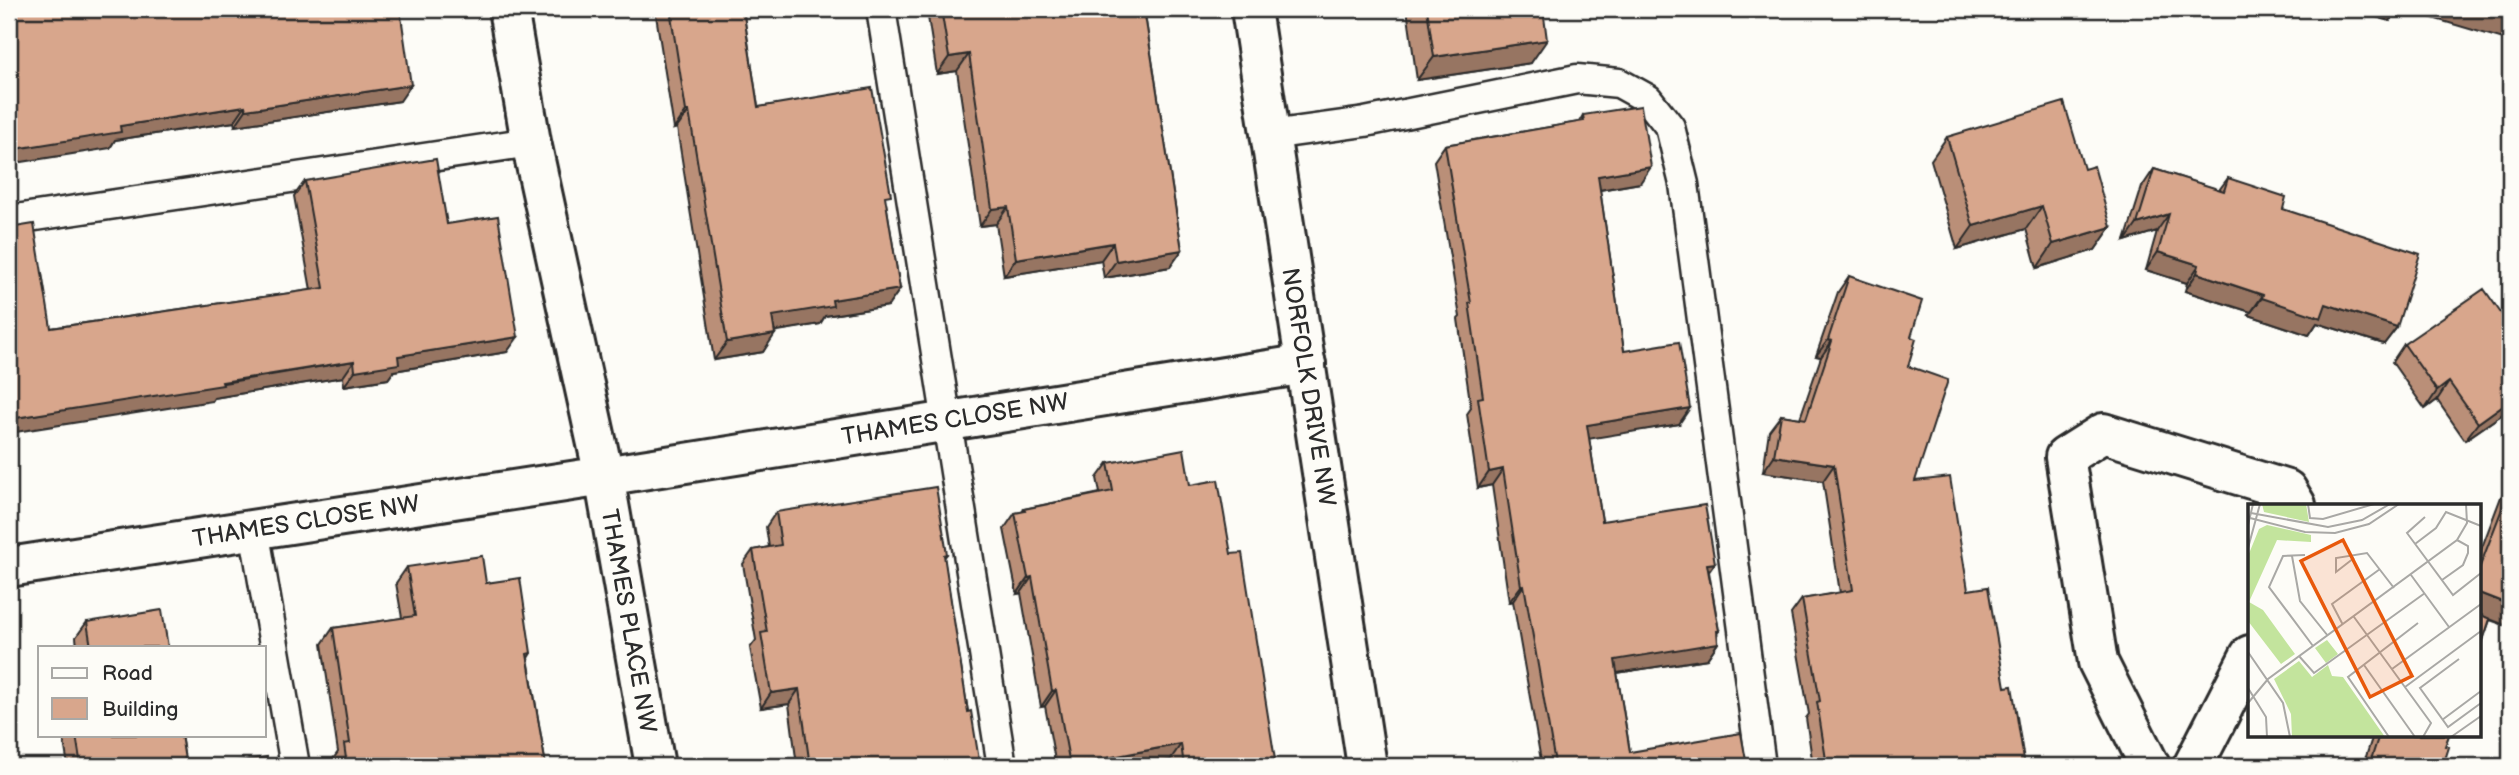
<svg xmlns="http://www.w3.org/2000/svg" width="2519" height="775" font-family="'Balsamiq Sans',sans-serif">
<rect width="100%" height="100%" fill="#fdfcf7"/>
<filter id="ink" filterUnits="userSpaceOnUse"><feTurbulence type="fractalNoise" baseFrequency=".0143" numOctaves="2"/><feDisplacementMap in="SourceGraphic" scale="14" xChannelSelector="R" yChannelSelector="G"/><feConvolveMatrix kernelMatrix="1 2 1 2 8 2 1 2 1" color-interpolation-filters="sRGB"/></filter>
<g filter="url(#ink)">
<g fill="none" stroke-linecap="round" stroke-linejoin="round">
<g stroke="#2b2b2b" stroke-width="33">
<path id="lane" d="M881,9L1002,766
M1270,135L1365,122L1577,79L1619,83L1648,99L1670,127L1684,184L1761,766
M9,220L531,142
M254,529L295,766"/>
</g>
<g stroke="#2b2b2b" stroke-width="44">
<path id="street" d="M508,9L531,142L604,476L655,766
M9,567L604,476L1306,364
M2150,766L2098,662L2065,457L2103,433L2287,490L2296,505
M2193,766L2250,655"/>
</g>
<g stroke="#2b2b2b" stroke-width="44">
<path id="secondary" d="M1251,9L1367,766"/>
</g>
<use href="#lane" stroke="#fdfcf7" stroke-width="28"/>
<use href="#street" stroke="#fdfcf7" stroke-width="38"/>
<use href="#secondary" stroke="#fdfcf7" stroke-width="38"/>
</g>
<path fill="#ba8f78" stroke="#2b2b2b" stroke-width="2" d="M9,9L400,101L235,126L234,122L115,140L110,148Z
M655,9H743L758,107L886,203L900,289L888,306L825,316L820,324L774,331L763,352L714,360L677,128L674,129Z
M933,9H1144L1182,250L1170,267L1104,278L1101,260L1004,276L996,224L980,226L957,71L937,74L928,17Z
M1407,9H1543L1531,63L1417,80Z
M1583,115L1640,183L1600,190L1624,351L1679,424L1589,438L1602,521L1709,572L1719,631L1717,633L1718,643L1707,659L1617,673L1630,752L1747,766H1542L1513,601L1509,602L1492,485L1478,488L1467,414L1471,408L1458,319L1460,317L1434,161L1445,145L1579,122Z
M1947,137L2084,169L2111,227L2095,250L2037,268L2026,229L1957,249L1931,160Z
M2154,169L2219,190L2228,178L2283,209L2397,327L2384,344L2317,323L2309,335L2249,315L2251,312L2185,291L2187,283L2146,270L2157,231L2125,241L2142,187Z
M305,181L447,224L507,352L394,371L388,379L344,386L343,377L214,398L212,401L51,328L311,290L294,196Z
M1849,276L1911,337L1908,366L1915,481L1968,590L2005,687L2025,766H1813L1806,718L1809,714L1791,614L1802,599L1840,593L1823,481L1763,472L1769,431L1781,415L1800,418L1821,357L1816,356L1838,292Z
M2404,344L2510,409L2465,440L2437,400L2425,409L2392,362Z
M1108,463L1190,485L1231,554L1276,766H1171L1170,760L1136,766H1056L1045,706L1041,707L1021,593L1017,594L1004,529L1015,513L1022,512L1024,509L1100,493L1097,478Z
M2510,484V627L2490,620L2479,652V555L2501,497Z
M776,512L947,554L944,558L968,712L980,766H797L789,704L761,708L750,648L756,640L743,564L753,550L769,547L766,527Z
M407,567L486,583L531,653L528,658L546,766H334L333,759L338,752L322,644L333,628L402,618L396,583Z
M87,622L168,647H77L76,637Z
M63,735H181L186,766H68Z
M2373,735H2449L2445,746L2443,766H2363Z"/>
<path fill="#977462" stroke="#2b2b2b" stroke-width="2" d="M2349,9H2398L2390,21Z
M2402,9H2506L2510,10V41Z
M1547,40L1531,63L1417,80L1434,57Z
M969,54L957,71L937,74L949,57Z
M411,85L400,101L235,126L246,110Z
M245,106L234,122L115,140L110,148L9,164V150L120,126Z
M686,111H689L677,128L674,129Z
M1651,167L1640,183L1587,192L1598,176Z
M2042,206L2026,229L1957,249L1973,226Z
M1008,207L996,224L980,226L992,209Z
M2169,214L2157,231L2125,241L2137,224Z
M2111,227L2095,250L2037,268L2053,244Z
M1113,243L1101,260L1004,276L1016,259Z
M1182,250L1170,267L1104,278L1116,261Z
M2158,252L2199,265L2187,283L2146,270Z
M2197,273L2263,295L2251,312L2185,291Z
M900,289L888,306L825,316L820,324L759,334L772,316L832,300Z
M2262,298L2326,304L2397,327L2384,344L2317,323L2309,335L2249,315Z
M775,334L763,352L714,360L727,342Z
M518,337L507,352L394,371L388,379L344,386L355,371L398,356Z
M1828,340L1832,341L1821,357L1816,356Z
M354,361L343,377L214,398L212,401L9,433V419Z
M2449,382L2437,400L2425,409L2437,391Z
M2510,400V409L2465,440L2478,423Z
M1690,408L1679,424L1576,441L1587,425Z
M1774,456L1834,465L1823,481L1763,472Z
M1503,469L1492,485L1478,488L1489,472Z
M1715,563L1704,579L1707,564Z
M1032,577L1021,593L1017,594L1028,578Z
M1524,585L1513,601L1509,602L1521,586Z
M2479,593L2510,605V627L2479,615Z
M1719,631L1709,644L1718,643L1707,659L1604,675L1615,660Z
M799,689L789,704L761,708L771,693Z
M1056,690L1045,706L1041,707L1052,691Z
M1181,744L1170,760L1136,766H1069L1070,765Z"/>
<path fill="#d8a68c" stroke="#2b2b2b" stroke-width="2" d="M9,9H400L411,85L246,110L245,106L120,126L121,132L9,150Z
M670,9H743L758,107L872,88L891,195L885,196L900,289L832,300L833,306L772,316L775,334L727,342L689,111H686Z
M941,9H1144L1182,250L1116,261L1113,243L1016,259L1008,207L992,209L969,54L949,57Z
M1427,9H1543L1547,40L1434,57Z
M2064,102L2084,169L2094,166L2111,227L2053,244L2042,206L1973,226L1947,137Z
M1641,106L1651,167L1598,176L1624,351L1679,342L1690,408L1587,425L1602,521L1705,505L1715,563L1707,564L1719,631H1717L1718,643L1615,660L1630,752L1741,733L1747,766H1551L1550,763H1555L1524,585L1521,586L1503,469L1489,472L1478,398L1483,397L1469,303H1471L1445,145L1584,121L1583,115Z
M436,159L447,224L498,216L518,337L398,356L399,364L355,371L354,361L222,382L223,385L9,419V228L34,224L51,328L324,288L305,181Z
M2154,169L2224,191L2228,178L2286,197L2283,209L2420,254L2397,327L2326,304L2321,318L2262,298L2263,295L2197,273L2199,265L2158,252L2169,214L2137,224Z
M1849,276L1922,301L1911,337L1916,339L1908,366L1948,380L1915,481L1950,477L1968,590L1988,587L2005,687L2012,686L2025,766H1827L1817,702L1820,701L1802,599L1853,590L1834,465L1774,456L1781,415L1806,419L1832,341L1828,340Z
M2484,289L2510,326V400L2478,423L2449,382L2437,391L2404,344Z
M1184,449L1190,485L1218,480L1231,554L1242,553L1276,766H1184L1181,744L1070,765L1056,690L1052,691L1032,577L1028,578L1015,513L1025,511L1024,509L1113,491L1108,463Z
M936,487L947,554L944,555L968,712L971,711L980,766H810L799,689L771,693L761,633L767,632L753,550L781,545L776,512Z
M2510,488V605L2479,593V569Z
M482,556L486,583L520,578L531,653L527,654L546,766H347L344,744L350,743L333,628L415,616L407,567Z
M162,610L168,647H91L87,622Z
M2479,614L2490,619L2479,652Z
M76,735H181L186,766H81Z
M2379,735H2449L2445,746L2449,747L2443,766H2369Z
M267,757L268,766H209Z"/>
</g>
<g text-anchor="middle" stroke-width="7" stroke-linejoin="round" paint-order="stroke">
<g font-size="24" fill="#2b2b2b" stroke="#fdfcf7">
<text transform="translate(1309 387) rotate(81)" y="8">NORFOLK DRIVE NW</text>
<text transform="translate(955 419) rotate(-9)" y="8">THAMES CLOSE NW</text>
<text transform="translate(306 521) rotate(-9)" y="8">THAMES CLOSE NW</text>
<text transform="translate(629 621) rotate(80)" y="8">THAMES PLACE NW</text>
</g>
</g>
<g transform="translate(2248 504)">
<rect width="233" height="233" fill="#fdfcf7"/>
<path d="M14,0H58L61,18L16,8ZM19,21L63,31V38L29,36L1,98L15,106L47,150L33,160L0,117V52L11,25ZM79,136L90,150L78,159L67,144ZM51,157L64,173L80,161L84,172L95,173L137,233H44L43,210L26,175Z" fill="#c3e49d"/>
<path fill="none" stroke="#a9a8a5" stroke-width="2" d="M60,0L62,14L75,15L126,0M3,9L80,23L114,16L142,0M177,13L159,29L205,91L233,69M2,14L57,28L87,29L121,20L151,0M0,21L5,0M167,40L188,24L198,8L233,22M0,44L12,0M57,51L35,52L21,83L65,142M44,52L52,97L80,132M106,54L88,68V54L119,49L146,84M163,71L201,123M194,76L215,61L220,49V42L209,36M106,113L183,219L175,233M95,121L84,100L132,65M0,148L35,199L42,233M51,152L66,169L177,89M211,155L172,184L200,223L233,199M116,161L167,233M144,165L233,100M157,183L233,127M0,184L18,213L19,233M0,199L20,175L209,36L219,19L218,0M194,216L233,187M141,233L100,173L170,119M203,233L233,212"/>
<path fill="#e8590c" fill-opacity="0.15" stroke="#e8590c" stroke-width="3.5" d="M95,36L164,172L122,193L53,57Z"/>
<rect width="233" height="233" fill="none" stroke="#2b2b2b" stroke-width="3.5"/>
</g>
<rect width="2519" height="775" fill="none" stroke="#fdfcf7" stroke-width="35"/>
<rect x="18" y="18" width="2484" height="740" fill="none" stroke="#2b2b2b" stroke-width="2.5" filter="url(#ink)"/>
<rect x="38" y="646" width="228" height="91" fill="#fdfcf7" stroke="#a9a8a5" stroke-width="2"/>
<rect x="52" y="668" width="35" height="10" fill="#fdfcf7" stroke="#a9a8a5" stroke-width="2"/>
<text x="102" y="680" font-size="21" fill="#2b2b2b">Road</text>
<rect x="52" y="698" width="35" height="21" fill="#d8a68c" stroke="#a9a8a5" stroke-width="2"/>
<text x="102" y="716" font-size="21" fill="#2b2b2b">Building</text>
</svg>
